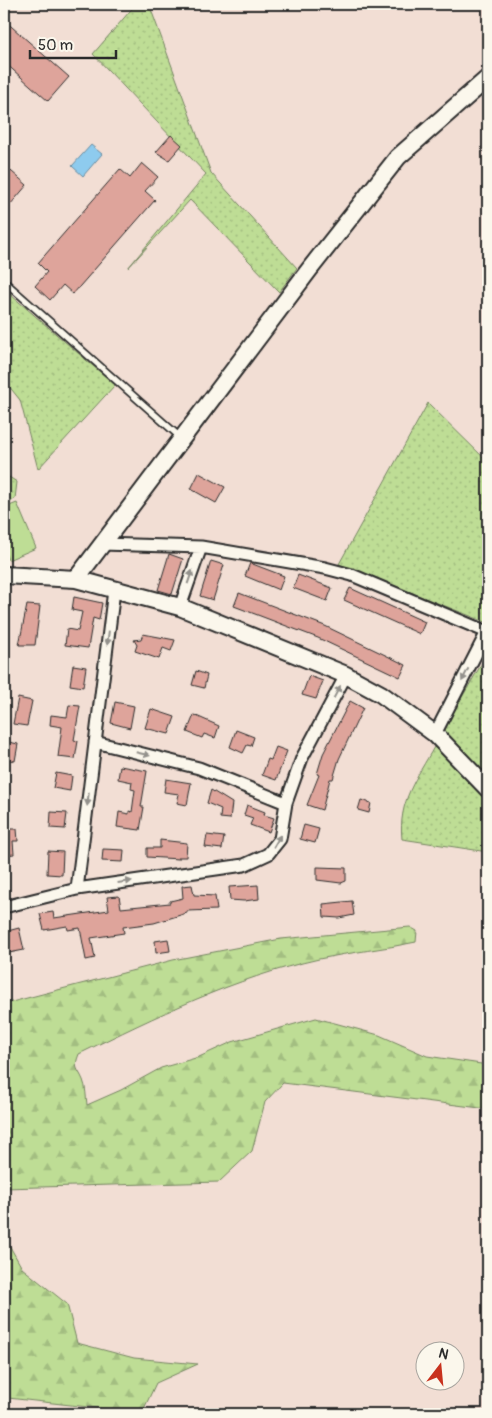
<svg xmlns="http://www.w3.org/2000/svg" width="492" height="1418" font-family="Pangolin,sans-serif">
<defs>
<pattern id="grass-dots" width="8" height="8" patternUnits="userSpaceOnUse" patternTransform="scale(1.25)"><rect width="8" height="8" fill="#bedd95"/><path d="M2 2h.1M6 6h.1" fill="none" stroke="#a3be81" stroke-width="1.8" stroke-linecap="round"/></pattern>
<pattern id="forest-firs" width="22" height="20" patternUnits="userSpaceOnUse" patternTransform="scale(1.25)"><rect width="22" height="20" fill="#bedd95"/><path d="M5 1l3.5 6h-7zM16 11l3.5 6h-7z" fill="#a3be81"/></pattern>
</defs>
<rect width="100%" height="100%" fill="#f2ded4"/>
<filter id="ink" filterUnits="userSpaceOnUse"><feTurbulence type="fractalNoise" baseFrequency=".02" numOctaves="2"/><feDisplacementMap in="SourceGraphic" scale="10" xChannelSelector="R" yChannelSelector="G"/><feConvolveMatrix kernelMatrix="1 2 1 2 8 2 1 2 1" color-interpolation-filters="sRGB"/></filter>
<g filter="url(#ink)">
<path fill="url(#grass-dots)" stroke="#748460" d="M136,4H149L211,173L297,268L279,292L190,200L128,268L206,174L93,54Z
M4,289L115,385L38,469L20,400L4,380Z
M428,403L488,462V623L339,564Z
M4,474L17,482L15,499L4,504Z
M488,653V778L441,733Z
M434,747L488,801V852L402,839C398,801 417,778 434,747Z"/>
<path fill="url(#forest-firs)" stroke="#748460" d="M410,927L417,931L416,942C384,949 351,952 319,959C234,978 156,1016 79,1054C73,1069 78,1068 83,1080C86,1087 86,1097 87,1105L121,1090L161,1068L199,1057L232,1042L316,1018L379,1035L427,1056L488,1065V1109L283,1083L265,1102L252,1151L219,1182L4,1188V1004L173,960L281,939Z
M4,1236L22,1268L67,1304L77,1343L134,1358L198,1364L156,1383L142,1413L8,1398L4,1414Z"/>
<path fill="#bedd95" stroke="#748460" d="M17,503L36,548L8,560L4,550V508Z"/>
<path fill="#8ecbee" stroke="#668ba0" d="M91,145L102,154L83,176L72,166Z"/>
<path fill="#dea49b" stroke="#2b2b2b" d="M4,20L69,77L48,101L4,62Z
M171,135L182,145L169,160L156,152Z
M142,163L158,177L145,191L155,200L73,294L63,285L50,300L35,286L47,272L38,263L120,169L130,178Z
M4,165L27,185L4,212Z
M199,473L225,487L216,503L191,489Z
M169,554L183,559L172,594L158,590Z
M211,561L224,565L213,600L200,596Z
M250,563L284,576L279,590L245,576Z
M298,575L332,588L327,601L293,588Z
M350,588L425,622L420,634L344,600Z
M239,593L325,626L406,665L400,677L318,638L234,606Z
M74,597L102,603L99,620L93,618L88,648L65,645L67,629L78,631L82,612L72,610Z
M27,605L40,606L35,645H19Z
M143,634L175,640L171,651L163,648L159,659L135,651L137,645L134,640L141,639Z
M73,665L86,667L83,687L70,685Z
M196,671L207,675L204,688L192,685Z
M309,676L323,681L316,699L302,695Z
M18,698L32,701L27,726L13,724Z
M350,701L363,708L339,759L333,779H330L322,810L307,805L319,775L317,774L323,754Z
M115,702L134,706L130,728L111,723Z
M69,705L80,706L74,740L78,741L75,759L58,757L62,727L50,725L51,715L67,717Z
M151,709L175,717L169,734L145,728Z
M194,715L219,726L215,738L204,734L202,738L187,732Z
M236,730L254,737L251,746L247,745L243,753L230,747Z
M4,741L18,744L15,761L4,759Z
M276,747L287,751L276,780L262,775L268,759L271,760Z
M120,766L147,771L141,807H144L140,830L117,827L119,812L129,814V811L132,812L135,790L131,789L132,782L118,779Z
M56,773L72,776L70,791L53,788Z
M166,779L191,783L187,805L177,803L179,794L164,792Z
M211,790L232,803L230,819L220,818L221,809L207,803Z
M361,800L371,803L369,813L358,810Z
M247,805L265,812L264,815L274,818L269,832L250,825L253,818L244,815Z
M51,812L67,813L65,829L50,828Z
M304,825L319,829L315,843L300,839Z
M8,829H17L18,841H13L14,854L5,855L4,832H8Z
M207,835L224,837L222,849L205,847Z
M160,840L187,843L186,857H179V859L147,857V848H160Z
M103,849L124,850L123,862L102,861Z
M48,851L63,852L62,875L47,874Z
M317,867L346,868V881L341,883L317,880Z
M192,885L194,895L215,896L217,910L187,911V913L154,923L123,927L124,933L91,938L95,958L86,960L80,928L68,930L67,926L44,930L40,914L53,912L54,918L109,910L107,897L119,896L121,908L170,903V901L183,898L182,886Z
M258,885L259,899L244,901L230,900L229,887Z
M352,901L354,915L339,918L324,917L323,904Z
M19,928L24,950L9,953L4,932Z
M168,939L170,951L156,953L155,941Z"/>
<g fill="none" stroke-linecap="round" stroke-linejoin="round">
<g stroke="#2b2b2b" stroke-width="9">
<path id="lane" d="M4,281L180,437"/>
</g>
<g stroke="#2b2b2b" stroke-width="15">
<path id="street" d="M102,544L201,547L325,568L352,575L487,632L435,734
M180,607L201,547
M95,742L199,768L286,803
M77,889L114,590
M4,907L77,889L244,865L268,854L280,839L286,803L302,758L346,675"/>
</g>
<g stroke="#2b2b2b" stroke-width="20">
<path id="secondary" d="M4,575L76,579L180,607L346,675L381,694L435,734L488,789
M76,579L309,270L398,157L488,78"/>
</g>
<use href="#lane" stroke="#fbf7ec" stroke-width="5.5"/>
<use href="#street" stroke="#fbf7ec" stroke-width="11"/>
<use href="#secondary" stroke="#fbf7ec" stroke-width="16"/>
</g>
<defs><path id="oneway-solid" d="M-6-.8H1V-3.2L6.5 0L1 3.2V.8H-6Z" transform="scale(1.25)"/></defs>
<g fill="#93918c">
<use href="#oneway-solid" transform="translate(190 577) rotate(-71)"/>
<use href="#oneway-solid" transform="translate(108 638) rotate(97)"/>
<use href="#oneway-solid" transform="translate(465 675) rotate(117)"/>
<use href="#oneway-solid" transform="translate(337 692) rotate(-62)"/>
<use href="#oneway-solid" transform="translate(143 754) rotate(14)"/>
<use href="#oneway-solid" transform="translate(88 799) rotate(97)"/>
<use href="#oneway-solid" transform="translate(277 841) rotate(-60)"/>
<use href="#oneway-solid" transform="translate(125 882) rotate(-8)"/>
</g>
</g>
<rect width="492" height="1418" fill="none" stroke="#fbf7ec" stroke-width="20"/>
<rect x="10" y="10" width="472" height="1398" fill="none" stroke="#2b2b2b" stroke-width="2" filter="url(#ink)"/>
<g transform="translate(440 1366) rotate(16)"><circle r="24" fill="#fbf7ec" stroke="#a8a59f"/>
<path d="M0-4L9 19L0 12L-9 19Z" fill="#c8321e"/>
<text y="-8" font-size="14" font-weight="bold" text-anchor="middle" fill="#2b2b2b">N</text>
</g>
<path d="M30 50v8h86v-8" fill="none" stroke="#2b2b2b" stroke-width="2.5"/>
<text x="38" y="50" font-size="15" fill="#2b2b2b" stroke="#fbf7ec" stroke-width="4" paint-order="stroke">50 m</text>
</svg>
